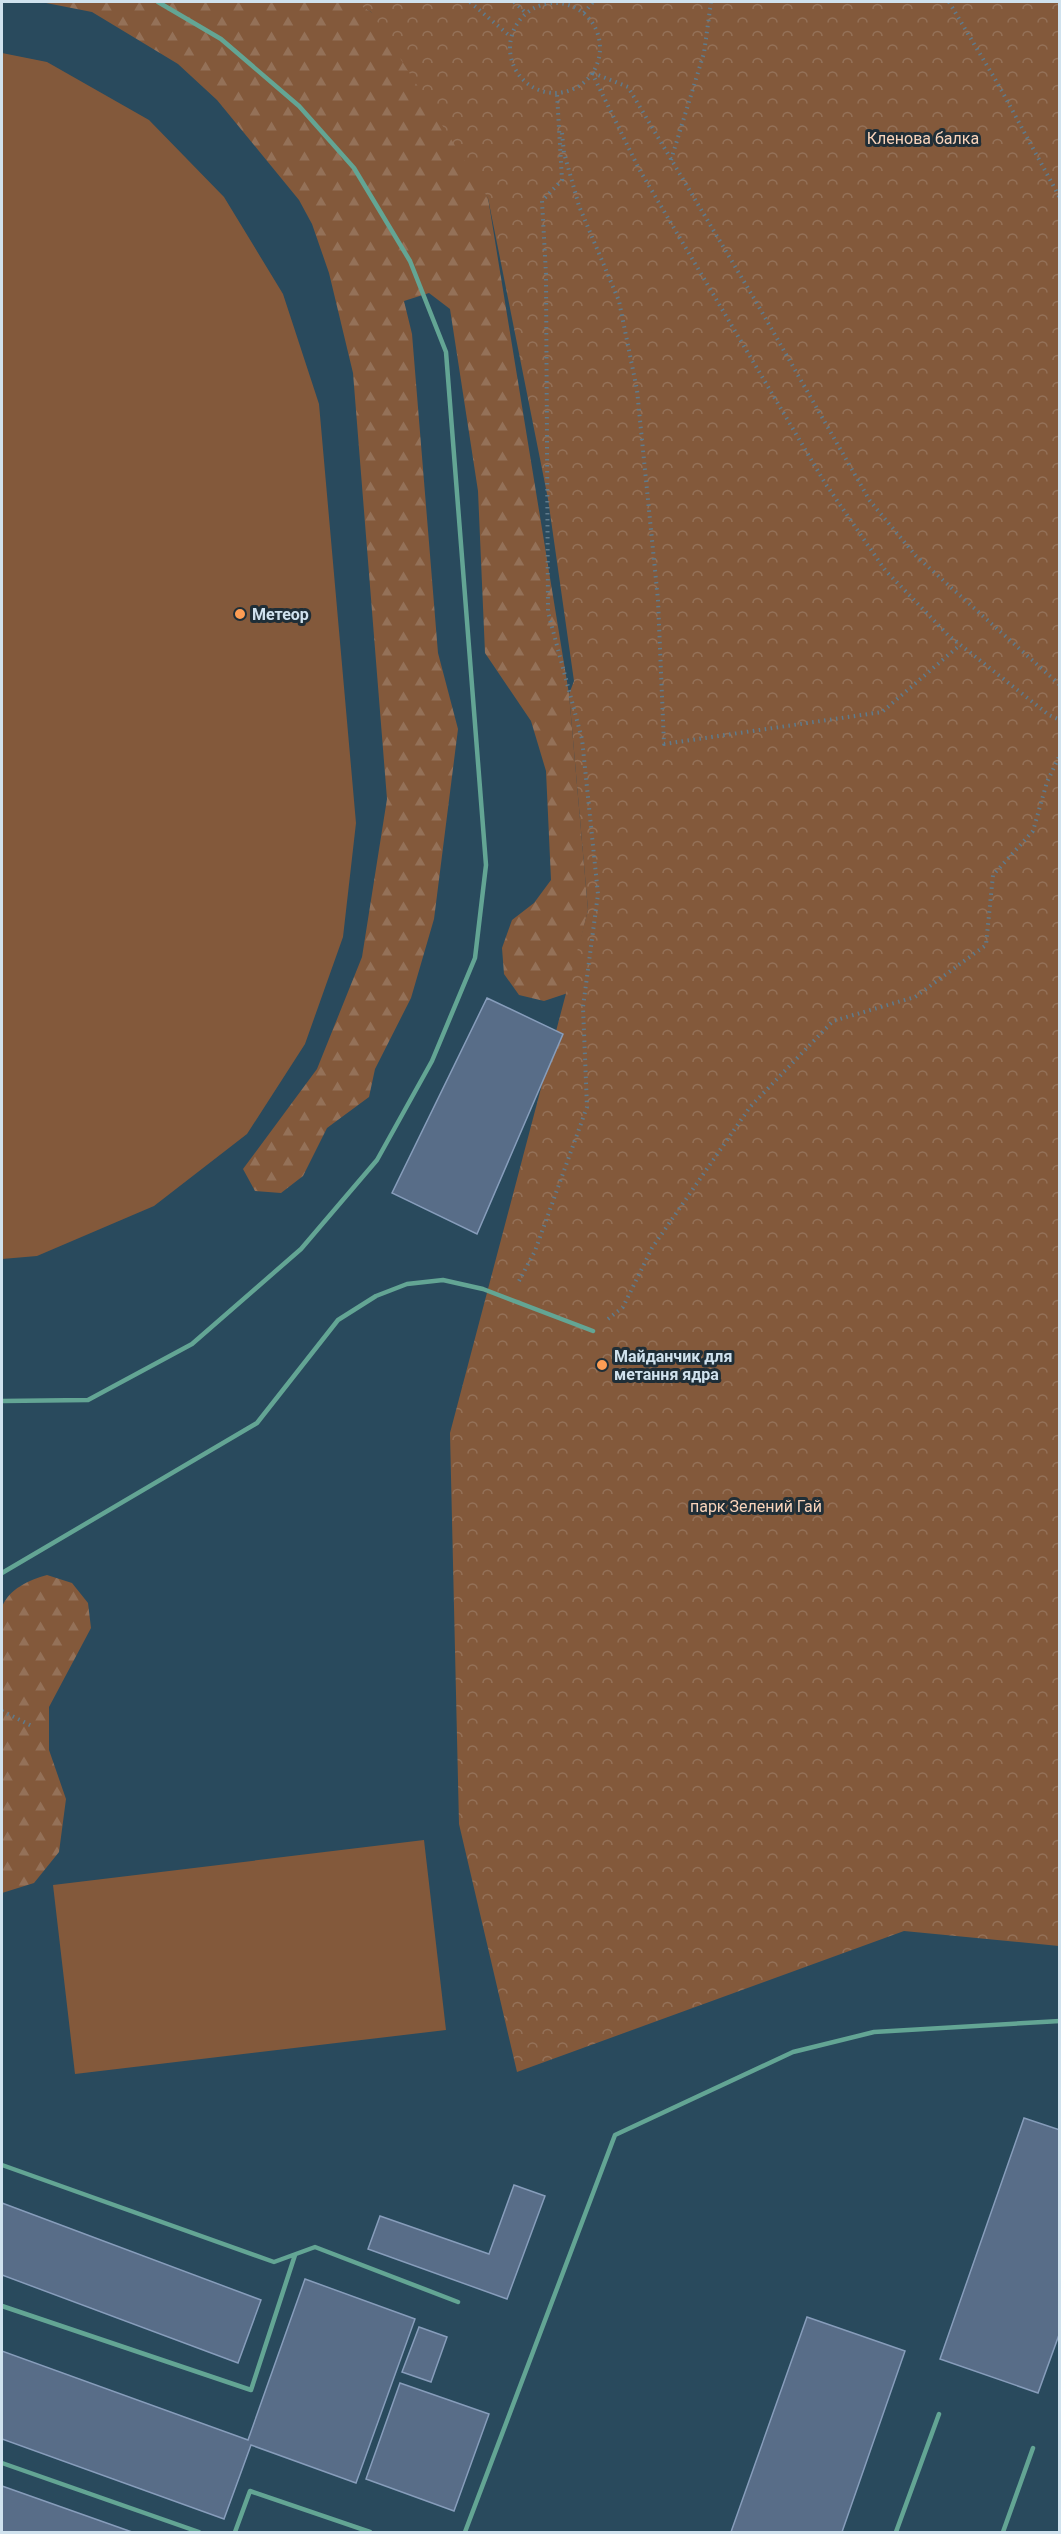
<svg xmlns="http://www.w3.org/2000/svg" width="1061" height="2534" font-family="Roboto,sans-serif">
<defs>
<pattern id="forest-firs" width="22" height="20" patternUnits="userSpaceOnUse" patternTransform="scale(1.5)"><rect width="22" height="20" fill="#83593b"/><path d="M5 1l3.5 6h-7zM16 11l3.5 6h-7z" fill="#947158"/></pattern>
<pattern id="park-crowns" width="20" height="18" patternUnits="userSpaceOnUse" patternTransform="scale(1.5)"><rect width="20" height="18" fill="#83593b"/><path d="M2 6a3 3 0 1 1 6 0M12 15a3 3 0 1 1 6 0" fill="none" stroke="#947158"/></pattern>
</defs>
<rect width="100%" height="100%" fill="#294a5d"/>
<path fill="#83593b" d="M2,53L47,62L149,120L224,197L283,294L319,404L356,823L343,937L305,1044L247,1134L154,1206L37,1256L2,1259Z
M424,1840L446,2030L75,2074L53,1885Z"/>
<path fill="url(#forest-firs)" d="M41,2H357L371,12L415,54L488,198L569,694L588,910L568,993L544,1001L519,995L504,974L502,948L512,920L534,903L551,880L546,771L531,721L485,653L478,491L450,309L429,293L404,301L412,334L438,653L458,729L434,919L411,998L375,1069L369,1097L327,1128L303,1176L281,1193L255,1191L243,1169L317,1069L362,957L387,799L353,373L329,273L312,224L299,200L217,100L178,64L92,12Z
M47,1575L72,1583L88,1603L91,1628L49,1707V1750L66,1799L59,1852L34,1883L2,1893V1607C9,1589 29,1580 47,1575Z"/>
<path fill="url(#park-crowns)" d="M355,2H1059V1946L904,1931L517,2072L459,1824L450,1433L588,910L569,694L574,681L548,499L488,198L371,12Z"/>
<path fill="#586d88" stroke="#879dbb" stroke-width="1.5" d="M487,998L563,1034L477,1234L392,1193Z
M1024,2118L1060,2130V2332L1038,2393L940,2359Z
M514,2185L545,2196L507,2299L368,2249L380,2216L489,2254Z
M2,2203L261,2300L238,2363L2,2275Z
M305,2279L415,2319L356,2483L251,2445L224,2519L2,2439V2351L248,2440Z
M807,2317L905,2351L842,2532H731Z
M419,2327L447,2337L431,2382L402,2372Z
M400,2383L489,2414L454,2511L366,2479Z
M2,2486L132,2532H2Z"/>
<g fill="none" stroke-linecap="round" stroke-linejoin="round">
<path stroke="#5f7b8c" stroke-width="4" stroke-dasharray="1.5 4.5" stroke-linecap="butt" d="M470,2L511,37
M514,2L526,13
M949,2L998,84L1060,198
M510 48a45 45 0 1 1 90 0a45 45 0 1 1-90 0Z
M584,13L593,2
M592,73L639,169L825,483L885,570L948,635L1049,715L1060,720
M593,73L628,87L755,300L870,501L916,556L1060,685
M562,133L564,153L579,206L619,301L637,390L658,600L664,744L882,712L960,645
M671,160L704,53L711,2
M519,1281L535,1251L587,1107L583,1007L598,894L582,739L548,612L546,274L542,201L562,180L557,94
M608,1319L623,1307L652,1248L750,1107L833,1021L915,997L986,945L993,875L1033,831L1047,782L1060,755
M2,1711L34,1727"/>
<path stroke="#63a594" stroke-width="4.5" d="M2,1401L88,1400L192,1344L301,1249L377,1160L432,1061L475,958L486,865L446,352L410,261L354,168L299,106L221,39L158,2
M2,1573L257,1423L338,1320L376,1296L407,1284L443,1280L483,1289L593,1331
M2,2165L274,2262L315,2247L458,2302
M2,2306L251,2390L295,2255
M2,2463L199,2532
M235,2532L250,2491L370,2532
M465,2532L615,2135L793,2052L874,2032L1060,2021
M896,2532L939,2414
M1003,2532L1033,2448"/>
</g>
<g fill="#fd9d54" stroke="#1f2e37" stroke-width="2">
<circle cx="240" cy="614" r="6"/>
<circle cx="602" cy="1365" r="6"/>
</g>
<g text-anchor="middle" stroke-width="6" stroke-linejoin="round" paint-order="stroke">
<g font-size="16" fill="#f9d4bb" stroke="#1f2e37">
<text x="923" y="144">Кленова балка</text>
<text x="756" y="1512">парк Зелений Гай</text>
</g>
<g font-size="16" font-weight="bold" fill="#d0e2ee" stroke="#1f2e37" text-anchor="start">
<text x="252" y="620">Метеор</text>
<text x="614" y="1362">Майданчик для<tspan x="614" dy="18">метання ядра</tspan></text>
</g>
</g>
<rect width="1061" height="2534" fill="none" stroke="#d0e2ee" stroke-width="6"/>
</svg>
